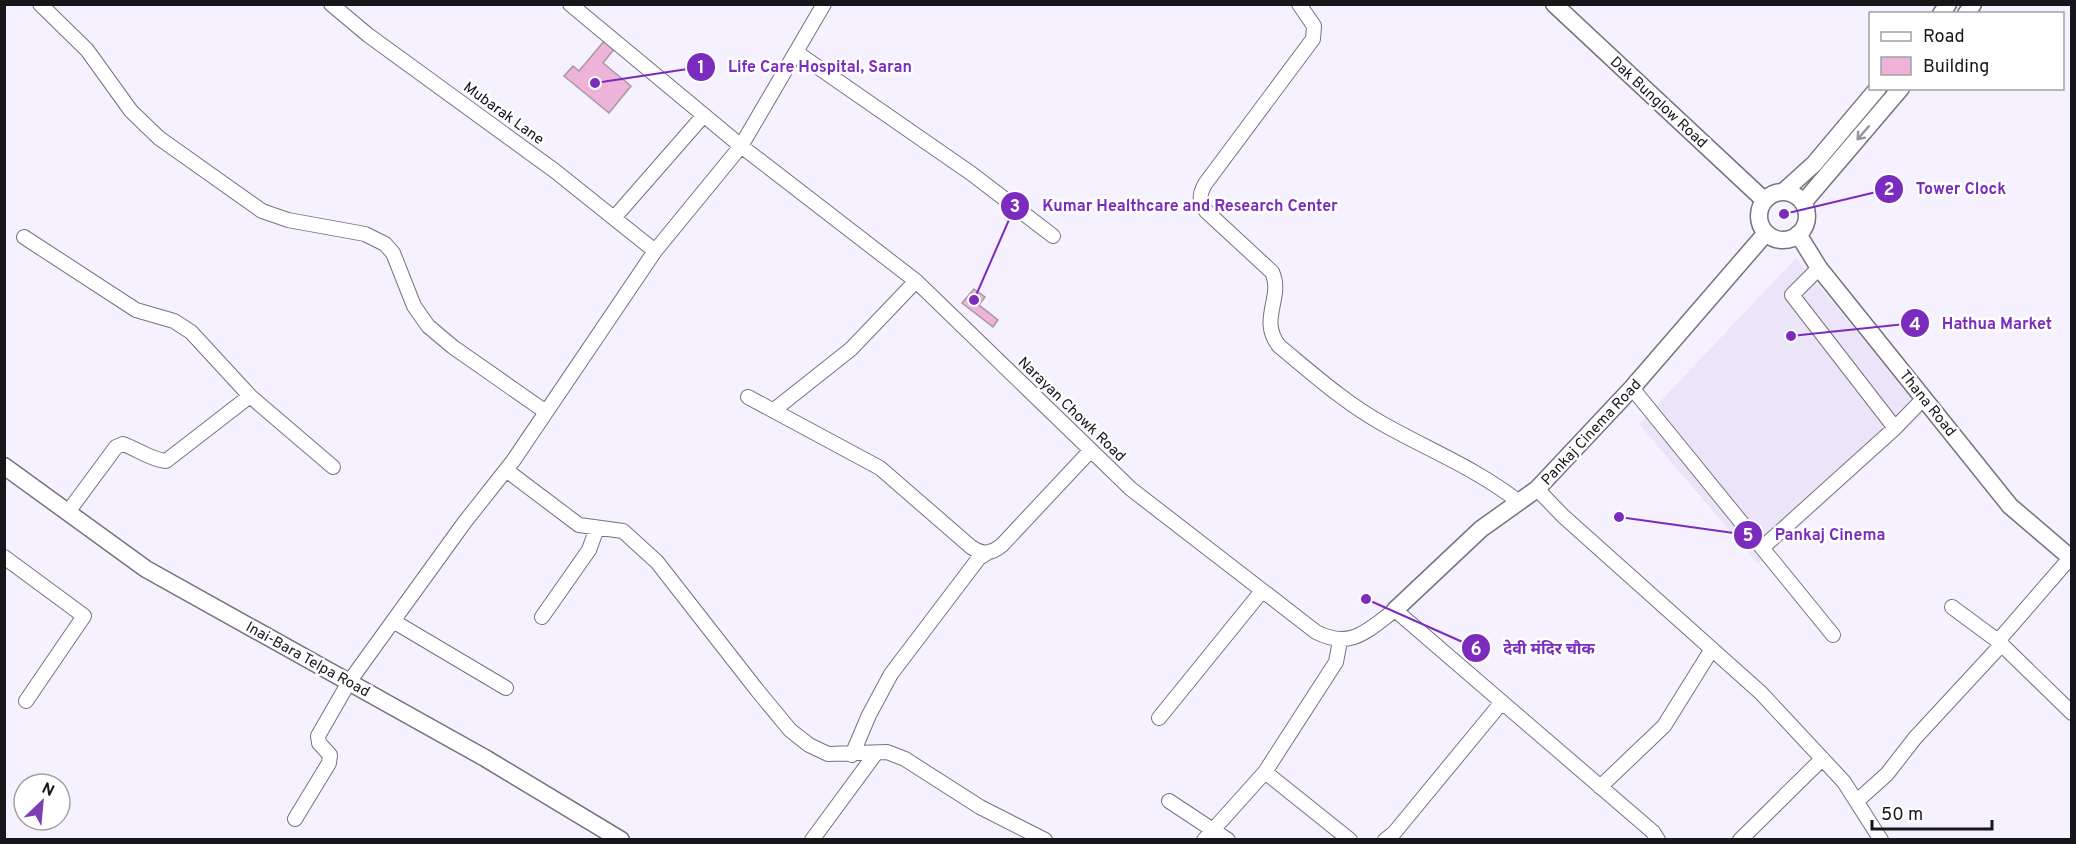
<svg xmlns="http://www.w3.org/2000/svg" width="2076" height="844" font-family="Overpass,'Noto Sans Devanagari',sans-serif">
<rect width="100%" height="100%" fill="#f6f1ff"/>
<path fill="#ece4f9" d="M1796,258L1924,413L1758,564L1639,424Z"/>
<path fill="#edb3d8" stroke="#a598a0" stroke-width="1.5" d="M605,40L615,48L603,63L631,86L609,113L564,76L573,66L579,71Z
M974,289L985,297L979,305L998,320L993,327L962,303Z"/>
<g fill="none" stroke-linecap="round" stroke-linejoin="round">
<g stroke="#77727e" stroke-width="16">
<path id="minor" d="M40,4L87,50L131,111L159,138L262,211L288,220L365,234L385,244L393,253L414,306L428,326L453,347L546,412
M331,4L368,35L555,171L655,251
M570,4L741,146L916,281L1131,489L1316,632C1351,650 1368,630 1395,610L1653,832L1658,840
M1299,4L1314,26L1313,39L1205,184C1199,195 1199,200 1206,211L1272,272C1284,297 1258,319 1279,346C1312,373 1345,403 1383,424C1429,450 1477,469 1519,502
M796,52L972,174L1053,236
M614,218L704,115
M24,237L136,310L174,321L191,332L250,396L333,467
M1819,268L1792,295L1895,428L1924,398
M1632,388L1833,635
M748,397L880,468L971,547C983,555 991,554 1002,545L1091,450
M774,410L851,349L916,281
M506,470L579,525L623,531L657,562L757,690L790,730L809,745L828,754L887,752L905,759L980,807L1045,840
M1537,489L1563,516L1761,693L1844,782L1881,840
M68,512L116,447L123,444C137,449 152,460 166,461L250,396
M1762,548L1895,428
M4,557L84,616L26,701
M1952,607L1998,641L2072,713
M542,617L589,550L597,528
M393,621L506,688
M1998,641L2070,558
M1159,718L1262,591
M852,755L869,715L891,674L979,558L987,553
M1265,772L1350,840
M1600,787L1664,726L1712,649
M1169,801L1228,840
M1857,801L1887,774L1915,738L2002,644
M295,819L329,763L330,755L319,743L318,736L349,682L464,523L513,461L655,251L741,146L824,4
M812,840L876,753
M1204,840L1265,772L1336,662L1340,641
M1385,840L1394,833L1502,702
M1740,840L1822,759"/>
</g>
<g stroke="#77727e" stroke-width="19">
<path id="tertiary" d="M1554,4L1764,200
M1941,14L1948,4
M1966,14L1973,4
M1783,192L1814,164L1878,88
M1759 216a24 24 0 1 1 48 0a24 24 0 1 1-48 0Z
M1803,203L1901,88
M1798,234L1819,268L2010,506L2072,559
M4,466L146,569L485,758L621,840
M1395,610L1481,529L1537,489L1632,388L1766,233"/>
</g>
<use href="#minor" stroke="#fff" stroke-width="14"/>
<use href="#tertiary" stroke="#fff" stroke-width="16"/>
</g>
<defs><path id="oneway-shaft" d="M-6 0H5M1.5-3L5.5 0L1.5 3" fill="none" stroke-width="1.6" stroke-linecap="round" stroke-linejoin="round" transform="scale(1.5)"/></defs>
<use stroke="#979698" href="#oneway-shaft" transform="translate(1863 133) rotate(131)"/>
<g text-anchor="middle" stroke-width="5" stroke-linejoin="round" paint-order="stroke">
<g font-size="15" fill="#17161a" stroke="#fff">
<text transform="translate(1659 102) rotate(43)" y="5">Dak Bunglow Road</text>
<text transform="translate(504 113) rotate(36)" y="5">Mubarak Lane</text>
<text transform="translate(1928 403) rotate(51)" y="5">Thana Road</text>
<text transform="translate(1072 409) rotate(44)" y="5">Narayan Chowk Road</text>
<text transform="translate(1591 432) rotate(-47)" y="5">Pankaj Cinema Road</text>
<text transform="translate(308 659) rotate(29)" y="5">Inai-Bara Telpa Road</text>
</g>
</g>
<path fill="none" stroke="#7b2cbf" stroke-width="2" d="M595 83L701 67M1784 214L1889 189M974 300L1015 206M1791 336L1915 323M1619 517L1748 535M1366 599L1476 648"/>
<g fill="#7b2cbf" stroke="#fff" stroke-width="2">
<circle cx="595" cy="83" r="6"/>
<circle cx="1784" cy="214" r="6"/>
<circle cx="974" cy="300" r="6"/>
<circle cx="1791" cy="336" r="6"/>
<circle cx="1619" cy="517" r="6"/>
<circle cx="1366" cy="599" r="6"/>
<circle cx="701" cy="67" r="15"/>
<circle cx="1889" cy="189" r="15"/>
<circle cx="1015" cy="206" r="15"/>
<circle cx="1915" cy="323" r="15"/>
<circle cx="1748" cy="535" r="15"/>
<circle cx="1476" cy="648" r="15"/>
</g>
<g font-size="18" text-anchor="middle" font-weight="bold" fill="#fff">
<text x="701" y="73">1</text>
<text x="1889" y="195">2</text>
<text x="1015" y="212">3</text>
<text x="1915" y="330">4</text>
<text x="1748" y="541">5</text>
<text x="1476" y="655">6</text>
</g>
<g font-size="16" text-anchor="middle" font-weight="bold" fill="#7b2cbf" stroke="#fff" stroke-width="5" stroke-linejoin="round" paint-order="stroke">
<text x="820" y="72">Life Care Hospital, Saran</text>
<text x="1961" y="194">Tower Clock</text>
<text x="1190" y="211">Kumar Healthcare and Research Center</text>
<text x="1997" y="329">Hathua Market</text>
<text x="1830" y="540">Pankaj Cinema</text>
<text x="1549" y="654">देवी मंदिर चौक</text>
</g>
<rect width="2076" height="844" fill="none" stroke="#17161a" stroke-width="12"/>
<rect x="1869" y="12" width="195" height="78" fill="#ffffff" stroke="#a2a2a3" stroke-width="1.5"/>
<rect x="1881" y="32" width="30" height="9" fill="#ffffff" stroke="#a2a2a3" stroke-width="1.5"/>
<text x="1923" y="42" font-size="18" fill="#17161a">Road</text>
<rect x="1881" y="57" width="30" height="18" fill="#edb3d8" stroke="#a2a2a3" stroke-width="1.5"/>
<text x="1923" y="72" font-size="18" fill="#17161a">Building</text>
<g transform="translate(42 802) rotate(26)"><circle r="28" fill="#ffffff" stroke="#a2a2a3" stroke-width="1.5"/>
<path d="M0-4.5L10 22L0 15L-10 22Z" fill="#7b40b6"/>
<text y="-9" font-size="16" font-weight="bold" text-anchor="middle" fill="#17161a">N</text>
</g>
<path d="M1872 820v9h120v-9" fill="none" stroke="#17161a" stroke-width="3"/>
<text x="1881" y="820" font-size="18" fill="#17161a" stroke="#ffffff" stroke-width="4.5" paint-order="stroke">50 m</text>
</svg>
